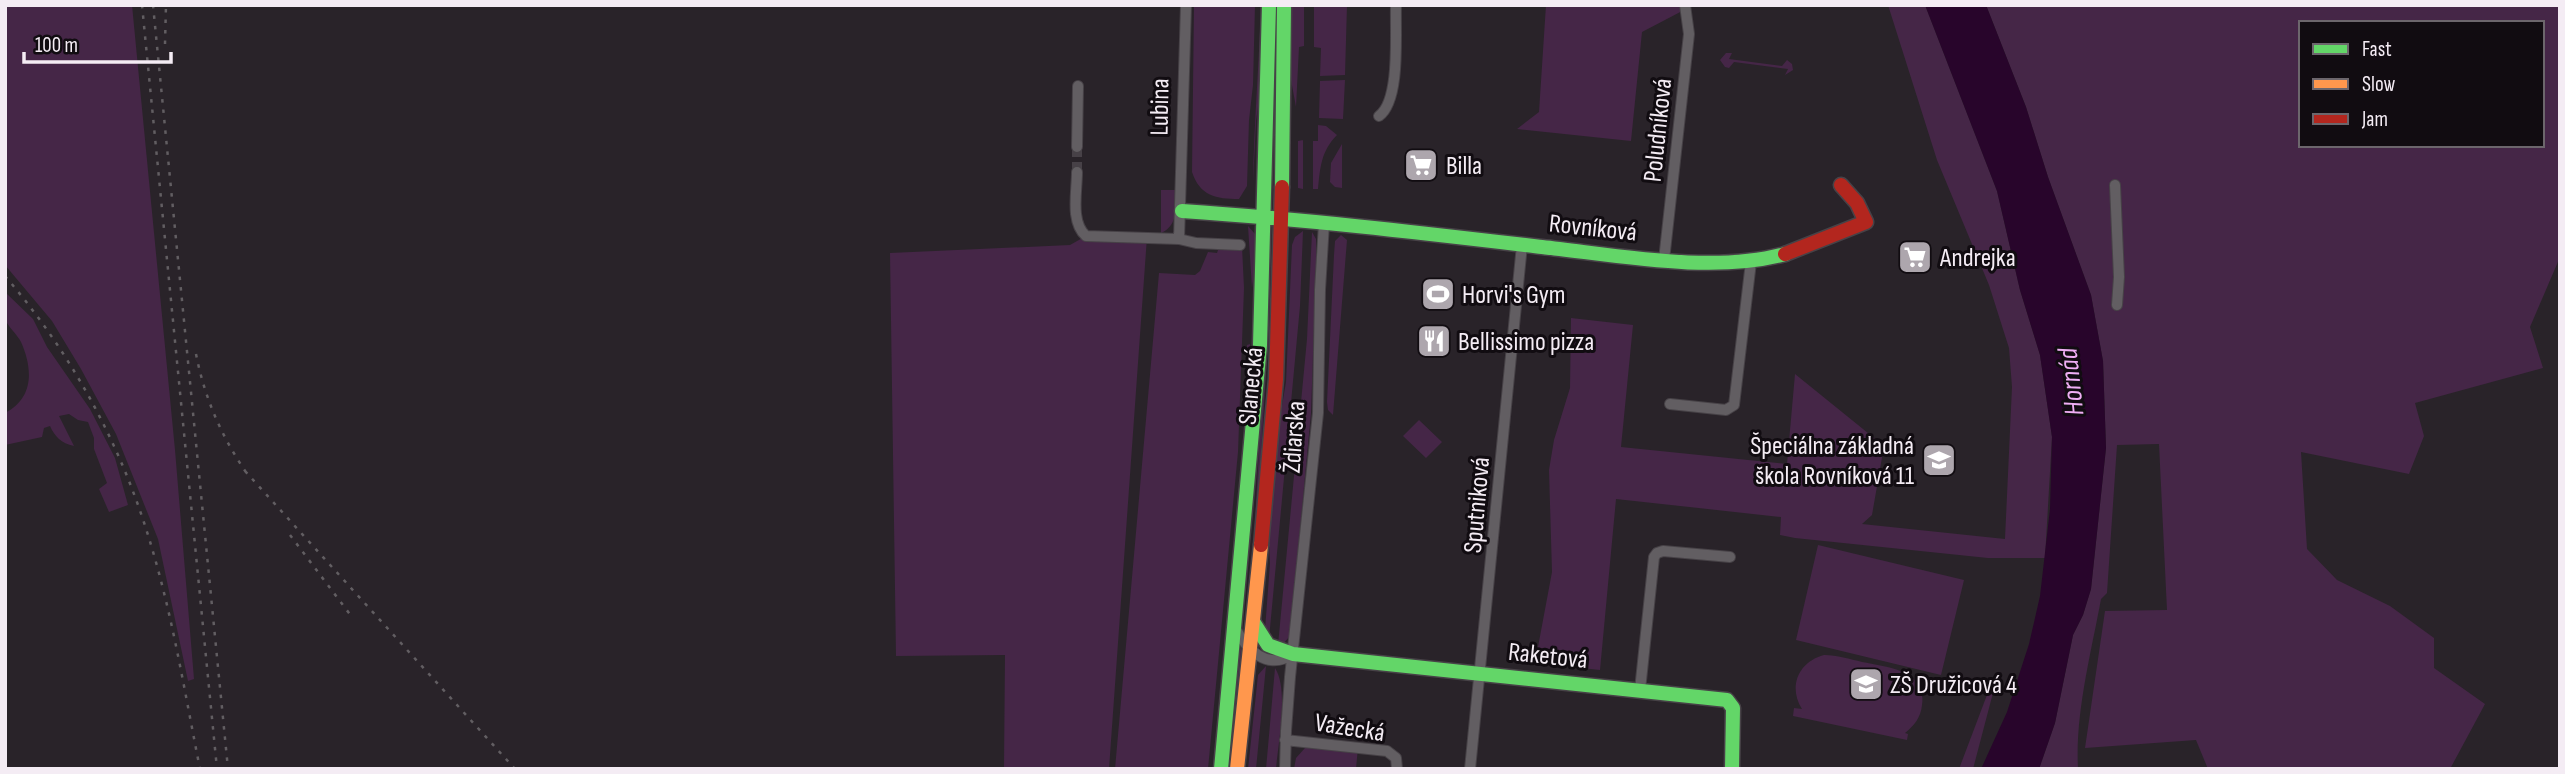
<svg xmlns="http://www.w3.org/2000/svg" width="2565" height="774" font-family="'Sofia Sans Condensed',sans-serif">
<rect width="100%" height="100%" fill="#292329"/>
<path fill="#452647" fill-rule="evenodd" d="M5,5H132L175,450L194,679L188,681L158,539L116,434L81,369L52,321L5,265Z
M1194,5H1255L1253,85L1249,120L1247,186L1239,199C1216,199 1200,196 1192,172Z
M1261,5H1263L1261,86L1256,121L1253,183C1254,124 1259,65 1261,5Z
M1290,5H1304V46L1299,47L1296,107L1291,80Z
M1314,5H1347L1345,75L1320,76L1321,48L1314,47Z
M1546,5H1685L1686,9L1642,32L1631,141L1517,129L1539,112Z
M1888,5H1925L1997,191L2020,290L2040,355L2052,437L2045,558H1988L1795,538L1780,535L1781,517L1616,499L1600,670L1535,663L1552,572L1549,470L1554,440L1570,388L1571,318L1633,325L1621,447L1787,464L1795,374L1884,446L1872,515L1862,524L2005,539L2012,387L2009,348L1989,285L1937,160Z
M1986,5H2560V257L2530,327L2543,368L2415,403L2424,436L2409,474L2301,452L2307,549L2337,580L2390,606L2434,638V668L2485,704L2450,769H2208L2196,740L2085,748L2105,611L2167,610L2159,444L2117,445L2107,593L2101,599C2091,654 2075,713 2078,769H2039L2055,723L2073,635L2083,615L2091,589L2106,448L2103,361L2091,295L2048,177L2026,107ZM2301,23H2542V145H2301Z
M1726,53H1732L1729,59L1782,66L1787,60L1792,64L1793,70L1785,75L1788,69L1734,62L1729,68L1725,67L1720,60Z
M1345,80L1343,119L1319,118L1320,81Z
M1303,125V189L1298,188V141L1303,140Z
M1318,125L1326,126L1337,135C1321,151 1320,168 1318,189H1313V141H1318Z
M1342,144V188L1335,187L1330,182L1331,163Z
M1161,190H1175C1175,207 1179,225 1161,233Z
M1248,226L1255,234L1258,240L1252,288Z
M1303,231L1300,306L1269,639L1265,630L1270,563L1268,527L1274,453L1286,382L1292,245L1295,237Z
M1312,232L1316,239V268L1311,413L1290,636L1282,645H1278L1307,339Z
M1271,234L1269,322L1256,539L1246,628L1254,539Z
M1341,235L1347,240L1333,415L1328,410L1327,402L1334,255L1335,241Z
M1086,236L1147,237L1109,769H1004L1005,655L896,656L890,253L1070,245Z
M1219,247H1242L1244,288L1238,452L1208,769H1115L1159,273L1195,275L1200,271L1208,252L1217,253Z
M5,292L33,319L47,347L90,409L115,458L128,505L109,512L99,489L107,483L94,449V438L88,422L78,420L69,414L59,416L74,446C61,443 55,437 50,426L44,428L42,437L5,445V413C34,398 33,369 21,342C17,334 8,327 5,319C3,312 5,299 5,292Z
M1250,344L1252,373L1216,769H1214L1244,452L1247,345Z
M1419,420L1442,442L1426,458L1403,436Z
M1818,545L1964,580L1941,675L1796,640Z
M1239,647L1245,654L1232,769H1227Z
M1824,655C1837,655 1850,659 1862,662C1887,667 1927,670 1922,705C1921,717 1914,726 1905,733L1908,734L1907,740L1793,716L1794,708L1802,709C1788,687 1798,662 1824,655Z
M1266,666L1256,769H1248L1258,675Z
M1275,668C1289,689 1278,744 1276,769H1266Z
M1990,687L1994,689L1973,769H1959Z
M1358,747L1356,769H1294L1296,758L1305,748Z"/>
<path fill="#28052b" d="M1925,5H1986L2026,107L2048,177L2091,295L2103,361L2106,448L2091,589L2083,615L2073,635L2055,723L2039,769H1981L2007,712L2029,644L2040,596L2050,509L2052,437L2040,355L2020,290L1997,191Z"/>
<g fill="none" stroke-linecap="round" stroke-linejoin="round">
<path stroke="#474147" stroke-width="10" stroke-dasharray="10 5" stroke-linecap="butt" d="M1077,172V147"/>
<g stroke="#474247" stroke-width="12">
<path id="street" d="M1379,116C1401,100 1395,32 1396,5
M1077,147L1078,86
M1077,172C1077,192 1070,222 1086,236L1179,239L1196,243L1240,245
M2115,185L2119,277L2117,305
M1179,239L1186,5
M1664,260L1689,34L1685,5
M1670,404L1726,410L1734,405L1751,262
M1235,628C1247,650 1267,671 1293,654
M1640,690L1654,557L1657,553L1663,551L1730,557
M1285,740L1387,751L1396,758L1397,769
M1285,769L1286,731L1290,677L1318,413L1320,290L1324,223
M1470,769L1522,245"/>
</g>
<g stroke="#474247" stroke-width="17">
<path id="fast" d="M1282,187L1284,5
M1182,211C1303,219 1422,233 1542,247C1616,255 1714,274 1785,254
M1254,623L1268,645L1293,654L1727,700L1733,708L1732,769
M1221,769L1260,345L1269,5"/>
</g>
<g stroke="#474247" stroke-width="17">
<path id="slow" d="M1237,769L1261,545"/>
</g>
<g stroke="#474247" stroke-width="17">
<path id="jam" d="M1785,254L1866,222L1857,203L1841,185
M1261,545L1276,379L1282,187"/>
</g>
<use href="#street" stroke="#625e62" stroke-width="10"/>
<use href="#fast" stroke="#63d668" stroke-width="14"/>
<use href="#slow" stroke="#ff974d" stroke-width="14"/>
<use href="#jam" stroke="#b3261e" stroke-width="14"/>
<path stroke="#625e62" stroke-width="2.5" stroke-dasharray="3.5 7" stroke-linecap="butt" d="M142,5L217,769
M153,5L228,769
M165,44L166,5
M5,276C72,354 122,446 151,545C173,618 185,694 200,769
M196,354C205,400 223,440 250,478
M245,471L515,769
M290,535L352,617"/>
</g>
<defs>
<g id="supermarket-square" transform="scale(1.75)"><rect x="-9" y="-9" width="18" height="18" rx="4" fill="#ada6ad" stroke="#110c11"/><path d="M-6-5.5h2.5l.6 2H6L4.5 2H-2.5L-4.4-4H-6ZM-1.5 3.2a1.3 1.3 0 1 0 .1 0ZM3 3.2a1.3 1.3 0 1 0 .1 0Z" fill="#fff"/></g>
<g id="stadium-square" transform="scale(1.75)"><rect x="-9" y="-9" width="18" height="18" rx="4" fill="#ada6ad" stroke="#110c11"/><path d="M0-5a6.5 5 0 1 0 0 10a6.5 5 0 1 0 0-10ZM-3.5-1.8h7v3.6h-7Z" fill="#fff"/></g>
<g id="restaurant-square" transform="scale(1.75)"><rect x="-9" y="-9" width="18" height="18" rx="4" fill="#ada6ad" stroke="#110c11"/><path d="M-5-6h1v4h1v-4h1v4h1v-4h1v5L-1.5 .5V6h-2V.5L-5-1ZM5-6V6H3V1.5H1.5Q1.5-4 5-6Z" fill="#fff"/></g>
<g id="school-square" transform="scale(1.75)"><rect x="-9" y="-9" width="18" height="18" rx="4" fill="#ada6ad" stroke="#110c11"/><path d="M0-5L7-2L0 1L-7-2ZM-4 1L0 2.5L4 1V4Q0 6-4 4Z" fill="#fff"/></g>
</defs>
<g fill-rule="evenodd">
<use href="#supermarket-square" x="1421" y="165"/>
<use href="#supermarket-square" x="1915" y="257"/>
<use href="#stadium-square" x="1438" y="294"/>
<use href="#restaurant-square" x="1434" y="341"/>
<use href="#school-square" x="1939" y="460"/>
<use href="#school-square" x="1866" y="684"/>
</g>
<g text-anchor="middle" stroke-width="6" stroke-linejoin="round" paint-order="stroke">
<g font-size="26" fill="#f4ecf4" stroke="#110c11">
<text transform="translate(1159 107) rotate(-89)" y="9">Lubina</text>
<text transform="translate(1657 130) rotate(-84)" y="9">Poludníková</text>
<text transform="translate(1593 227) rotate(6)" y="9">Rovníková</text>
<text transform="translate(1250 386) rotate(-85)" y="9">Slanecká</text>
<text transform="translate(1293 437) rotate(-86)" y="9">Ždiarska</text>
<text transform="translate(1476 505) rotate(-85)" y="9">Sputniková</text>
<text transform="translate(1548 655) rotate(6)" y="9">Raketová</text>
<text transform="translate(1350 727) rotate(9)" y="9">Važecká</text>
</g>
<g font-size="26" fill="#f4ecf4" stroke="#110c11" text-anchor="start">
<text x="1446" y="174">Billa</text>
<text x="1940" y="266">Andrejka</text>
<text x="1462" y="303">Horvi's Gym</text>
<text x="1458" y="350">Bellissimo pizza</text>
<text x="1914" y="454" text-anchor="end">Špeciálna základná<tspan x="1914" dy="30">škola Rovníková 11</tspan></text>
<text x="1890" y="693">ZŠ Družicová 4</text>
</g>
<g font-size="28" font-style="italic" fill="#efaef4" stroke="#110c11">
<text transform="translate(2070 382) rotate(-96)" y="10">Hornád</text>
</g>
</g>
<rect width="2565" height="774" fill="none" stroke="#f4ecf4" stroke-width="14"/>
<rect x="2299" y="21" width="245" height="126" fill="#110c11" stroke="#6c666c" stroke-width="2"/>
<rect x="2313" y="44" width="35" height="10" fill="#63d668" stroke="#6c666c" stroke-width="2"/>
<text x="2362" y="56" font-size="21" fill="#f4ecf4">Fast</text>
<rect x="2313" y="79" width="35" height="10" fill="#ff974d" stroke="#6c666c" stroke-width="2"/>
<text x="2362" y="91" font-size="21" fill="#f4ecf4">Slow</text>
<rect x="2313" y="114" width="35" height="10" fill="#b3261e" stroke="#6c666c" stroke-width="2"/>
<text x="2362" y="126" font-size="21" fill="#f4ecf4">Jam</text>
<path d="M24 52v10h147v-10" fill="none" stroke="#f4ecf4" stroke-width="3.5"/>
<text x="35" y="52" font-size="21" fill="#f4ecf4" stroke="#110c11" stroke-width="5" paint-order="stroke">100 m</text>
</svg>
